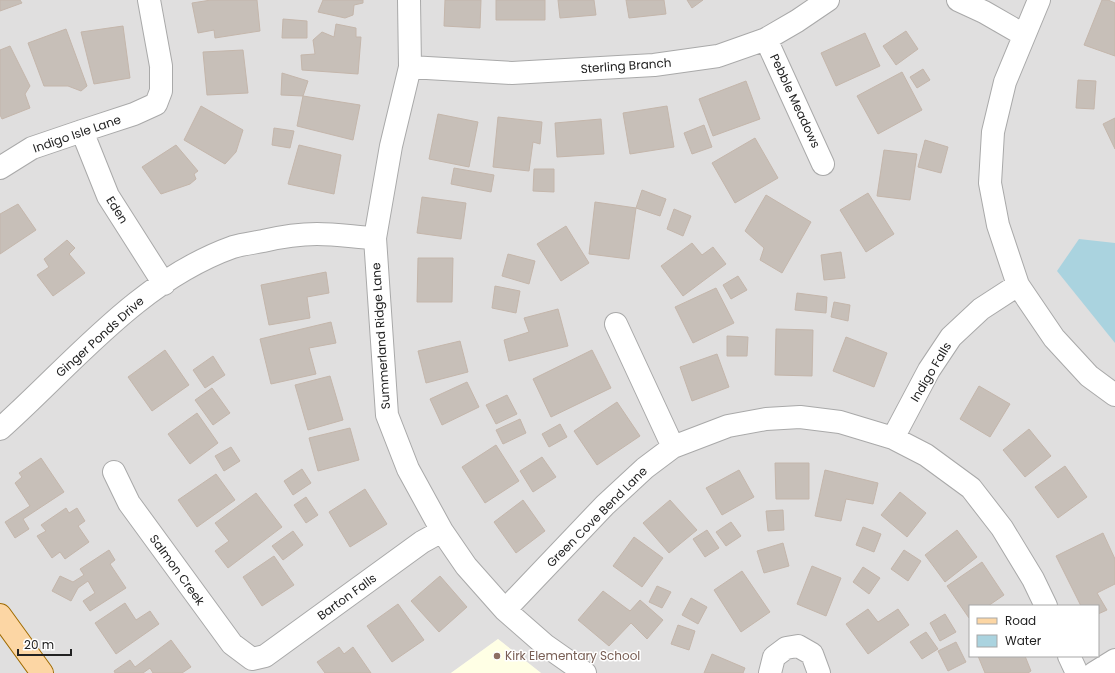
<svg xmlns="http://www.w3.org/2000/svg" width="1115" height="673" font-family="Poppins,sans-serif">
<rect width="100%" height="100%" fill="#f2efe9"/>
<path fill="#e0dfdf" fill-rule="evenodd" d="M0,0H1115V673H541L498,639L451,673H0ZM970,606H1098V656H970Z"/>
<path fill="#ffffe5" d="M498,639L541,673H451Z"/>
<path fill="#aad3df" d="M1079,239L1115,243V343L1057,271Z"/>
<path fill="#c7bfb8" stroke="#c4b6ab" d="M0,0H20L22,3L0,11Z
M211,0H257L260,31L215,38L214,30L198,33L192,3Z
M323,0H363V3L354,5L353,15L345,18L318,12Z
M445,0H481L480,28L444,26Z
M496,0H545V20H496Z
M558,0H594L596,15L560,18Z
M626,0H664L666,14L629,18Z
M687,0H703L692,8Z
M1102,0H1108L1115,3V56L1084,45Z
M283,19L307,21V38H282Z
M336,24L356,28V37H361L358,74L302,70L301,55L315,54L313,40L322,32L334,37Z
M123,26L130,78L94,84L81,32Z
M66,29L87,86L81,91L68,86H44L28,43Z
M906,31L918,49L896,65L883,46Z
M865,33L880,66L836,86L821,53Z
M10,46L30,86L25,94L30,108L2,119L0,115V50Z
M243,50L248,93L207,95L203,52Z
M923,69L930,80L917,88L910,77Z
M902,72L922,110L878,134L857,96Z
M282,73L308,81L303,96L281,95Z
M1078,80L1096,81L1094,109L1076,108Z
M746,81L760,119L713,136L699,99Z
M303,96L360,105L353,140L297,126Z
M201,106L243,130L236,152L225,164L184,140Z
M667,106L674,147L630,154L623,113Z
M438,114L478,122L469,167L429,159Z
M498,117L542,122L540,144L533,142L529,171L493,167Z
M1115,118V149L1103,124Z
M601,119L604,154L557,157L555,123Z
M704,125L712,147L692,154L684,133Z
M274,128L294,131L290,148L272,145Z
M755,138L778,178L735,203L712,163Z
M925,140L948,147L941,173L918,167Z
M176,145L198,171L194,174L196,179L190,184L161,194L142,167Z
M299,145L341,155L334,194L288,184Z
M884,150L917,154L910,200L877,196Z
M454,168L494,175L491,192L451,184Z
M534,169H554V192L533,191Z
M642,190L666,199L660,216L636,208Z
M868,193L894,234L866,252L840,210Z
M766,195L811,222L782,273L760,260L764,248L745,231Z
M422,197L466,203L461,239L417,233Z
M595,202L636,208L629,259L589,254Z
M18,204L36,230L0,254V214Z
M674,209L691,216L683,236L667,229Z
M566,226L589,263L561,281L537,244Z
M67,240L75,248L69,254L85,273L53,296L37,275L49,267L44,259Z
M692,243L702,255L713,247L726,264L683,296L661,266Z
M841,252L845,278L824,280L821,255Z
M508,254L535,261L529,284L502,276Z
M418,258H453L452,302H417Z
M326,272L329,293L307,297L310,318L269,325L261,285Z
M738,276L747,290L731,299L723,285Z
M495,286L520,291L516,313L492,308Z
M716,288L734,323L693,343L675,307Z
M797,293L827,297L826,313L795,310Z
M834,302L850,305L848,321L831,317Z
M558,309L568,346L509,361L504,340L529,332L524,318Z
M331,322L336,343L309,348L316,374L271,384L260,339Z
M776,329L813,330L812,376L775,375Z
M727,336L748,337L747,356H727Z
M846,337L887,353L874,387L833,371Z
M460,341L468,372L426,383L418,351Z
M165,350L189,385L152,411L128,377Z
M592,350L611,388L551,417L533,379Z
M717,354L729,387L692,401L680,367Z
M213,356L225,375L205,388L193,370Z
M330,376L343,420L308,430L295,385Z
M467,382L479,407L442,425L430,399Z
M979,386L1010,404L990,437L960,419Z
M212,388L230,413L213,425L195,400Z
M507,395L517,414L496,424L486,405Z
M617,402L640,436L597,465L574,431Z
M197,413L218,443L190,464L168,434Z
M520,419L526,433L503,444L496,430Z
M560,424L567,437L549,447L542,434Z
M350,428L359,460L318,471L309,438Z
M1029,429L1051,456L1025,477L1003,450Z
M496,445L519,481L485,503L462,467Z
M231,447L240,461L224,471L215,456Z
M542,457L556,477L533,492L520,471Z
M41,458L64,492L23,519L29,529L15,538L5,522L30,506L15,483L22,477L19,473Z
M775,463H809V499H776Z
M1065,466L1087,497L1058,518L1035,487Z
M302,469L311,483L293,495L284,481Z
M739,470L754,497L722,515L706,488Z
M825,470L878,483L873,504L846,499L841,521L815,516Z
M216,474L235,500L197,527L178,500Z
M365,489L387,524L350,547L329,512Z
M900,492L926,513L907,537L881,515Z
M256,493L282,527L228,568L215,551L229,541L215,523Z
M306,497L318,515L306,523L294,505Z
M523,500L545,531L516,553L494,522Z
M670,500L697,530L669,553L643,523Z
M66,508L69,513L77,508L85,521L78,526L89,542L65,559L60,552L52,558L37,536L46,531L41,525Z
M783,510L784,530L768,531L766,511Z
M731,522L741,536L726,546L716,532Z
M863,527L881,534L874,552L856,545Z
M707,530L719,548L705,557L693,539Z
M957,530L977,557L945,582L925,555Z
M293,531L303,545L283,560L272,546Z
M1103,533L1115,559V584L1097,593L1107,610L1098,614V606H1081L1056,556Z
M634,537L663,558L642,587L613,566Z
M783,543L789,566L764,573L757,551Z
M109,550L115,560L110,564L126,588L90,611L83,601L95,593L88,581L78,588L71,601L52,591L60,576L73,582L84,575L80,569Z
M904,550L921,561L908,581L891,569Z
M274,556L294,585L262,606L243,577Z
M982,562L1004,595L988,606H970L969,618L947,586Z
M812,566L841,578L826,616L797,604Z
M863,567L880,578L869,594L853,582Z
M742,571L770,612L741,632L714,590Z
M440,576L467,607L439,632L411,601Z
M657,586L671,592L662,608L649,602Z
M603,591L630,611L640,600L663,620L647,639L631,623L609,646L578,620Z
M691,598L707,607L698,624L682,615Z
M125,603L136,620L150,611L159,624L116,654L95,623Z
M398,604L424,640L392,662L367,626Z
M868,609L878,622L898,609L909,625L868,654L846,624Z
M945,614L956,632L940,641L930,623Z
M678,625L695,631L689,650L671,644Z
M926,632L938,649L922,659L910,642Z
M171,640L191,667L182,673H153L150,668L143,673H115L114,671L130,660L135,667Z
M956,642L966,662L948,671L938,651Z
M339,647L344,654L353,647L371,673H325L317,662Z
M712,654L745,668L743,673H704Z
M978,656H1025L1031,671L1028,673H985Z"/>
<g fill="none" stroke-linecap="round" stroke-linejoin="round">
<g stroke="#a9a9a9" stroke-width="24">
<path id="minor" d="M409,0L410,67L391,146L375,238L387,415L408,469L442,531L466,566L505,610L545,645L585,673
M958,0L984,12L1024,35
M1039,0L1005,82L993,132L990,183L998,225L1018,285L1054,338L1089,376L1115,395
M766,39L823,164
M410,67L512,73L654,65L718,56L766,39L797,21L828,0
M82,131L108,196L164,284
M0,168L32,148L82,131L134,114L156,104L161,91V66L149,0
M616,324L673,447
M0,429C73,364 138,281 233,247C243,244 253,243 263,241C280,237 299,234 317,234C336,234 356,237 375,238
M893,438L929,370L951,337L981,309L1018,285
M114,472L129,503L232,644L252,659L265,656L422,542L442,531
M505,610L605,505L645,468L673,447L728,426L766,419L800,417L840,422L893,438L926,455L971,488L1002,528L1033,579L1046,606
M1069,656L1077,673
M770,673L774,657L786,648L798,646L812,654L819,673
M1094,673L1115,660"/>
</g>
<g stroke="#a06b00" stroke-width="24">
<path id="major" d="M0,615L42,673"/>
</g>
<use href="#minor" stroke="#fff" stroke-width="22"/>
<use href="#major" stroke="#fcd6a4" stroke-width="22"/>
</g>
<circle fill="#8d6e63" stroke="#fff" stroke-width="1.5" cx="497" cy="656" r="4"/>
<g text-anchor="middle" stroke-width="3" stroke-linejoin="round" paint-order="stroke">
<g font-size="12" fill="#222" stroke="#fff">
<text transform="translate(626 66) rotate(-4)" y="4">Sterling Branch</text>
<text transform="translate(795 101) rotate(65)" y="4">Pebble Meadows</text>
<text transform="translate(77 134) rotate(-19)" y="4">Indigo Isle Lane</text>
<text transform="translate(117 210) rotate(58)" y="4">Eden</text>
<text transform="translate(381 336) rotate(-94)" y="4">Summerland Ridge Lane</text>
<text transform="translate(100 337) rotate(-42)" y="4">Ginger Ponds Drive</text>
<text transform="translate(931 372) rotate(-59)" y="4">Indigo Falls</text>
<text transform="translate(597 517) rotate(-45)" y="4">Green Cove Bend Lane</text>
<text transform="translate(177 570) rotate(54)" y="4">Salmon Creek</text>
<text transform="translate(347 597) rotate(-36)" y="4">Barton Falls</text>
</g>
<g font-size="12" fill="#785e54" stroke="#fff" text-anchor="start">
<text x="505" y="660">Kirk Elementary School</text>
</g>
</g>
<rect x="969" y="605" width="130" height="52" fill="#ffffff" stroke="#a7a7a7"/>
<rect x="977" y="618" width="20" height="6" fill="#fcd6a4" stroke="#a7a7a7"/>
<text x="1005" y="625" font-size="12" fill="#222222">Road</text>
<rect x="977" y="635" width="20" height="12" fill="#aad3df" stroke="#a7a7a7"/>
<text x="1005" y="645" font-size="12" fill="#222222">Water</text>
<path d="M18 649v6h53v-6" fill="none" stroke="#222222" stroke-width="2"/>
<text x="24" y="649" font-size="12" fill="#222222" stroke="#ffffff" stroke-width="3" paint-order="stroke">20 m</text>
</svg>
